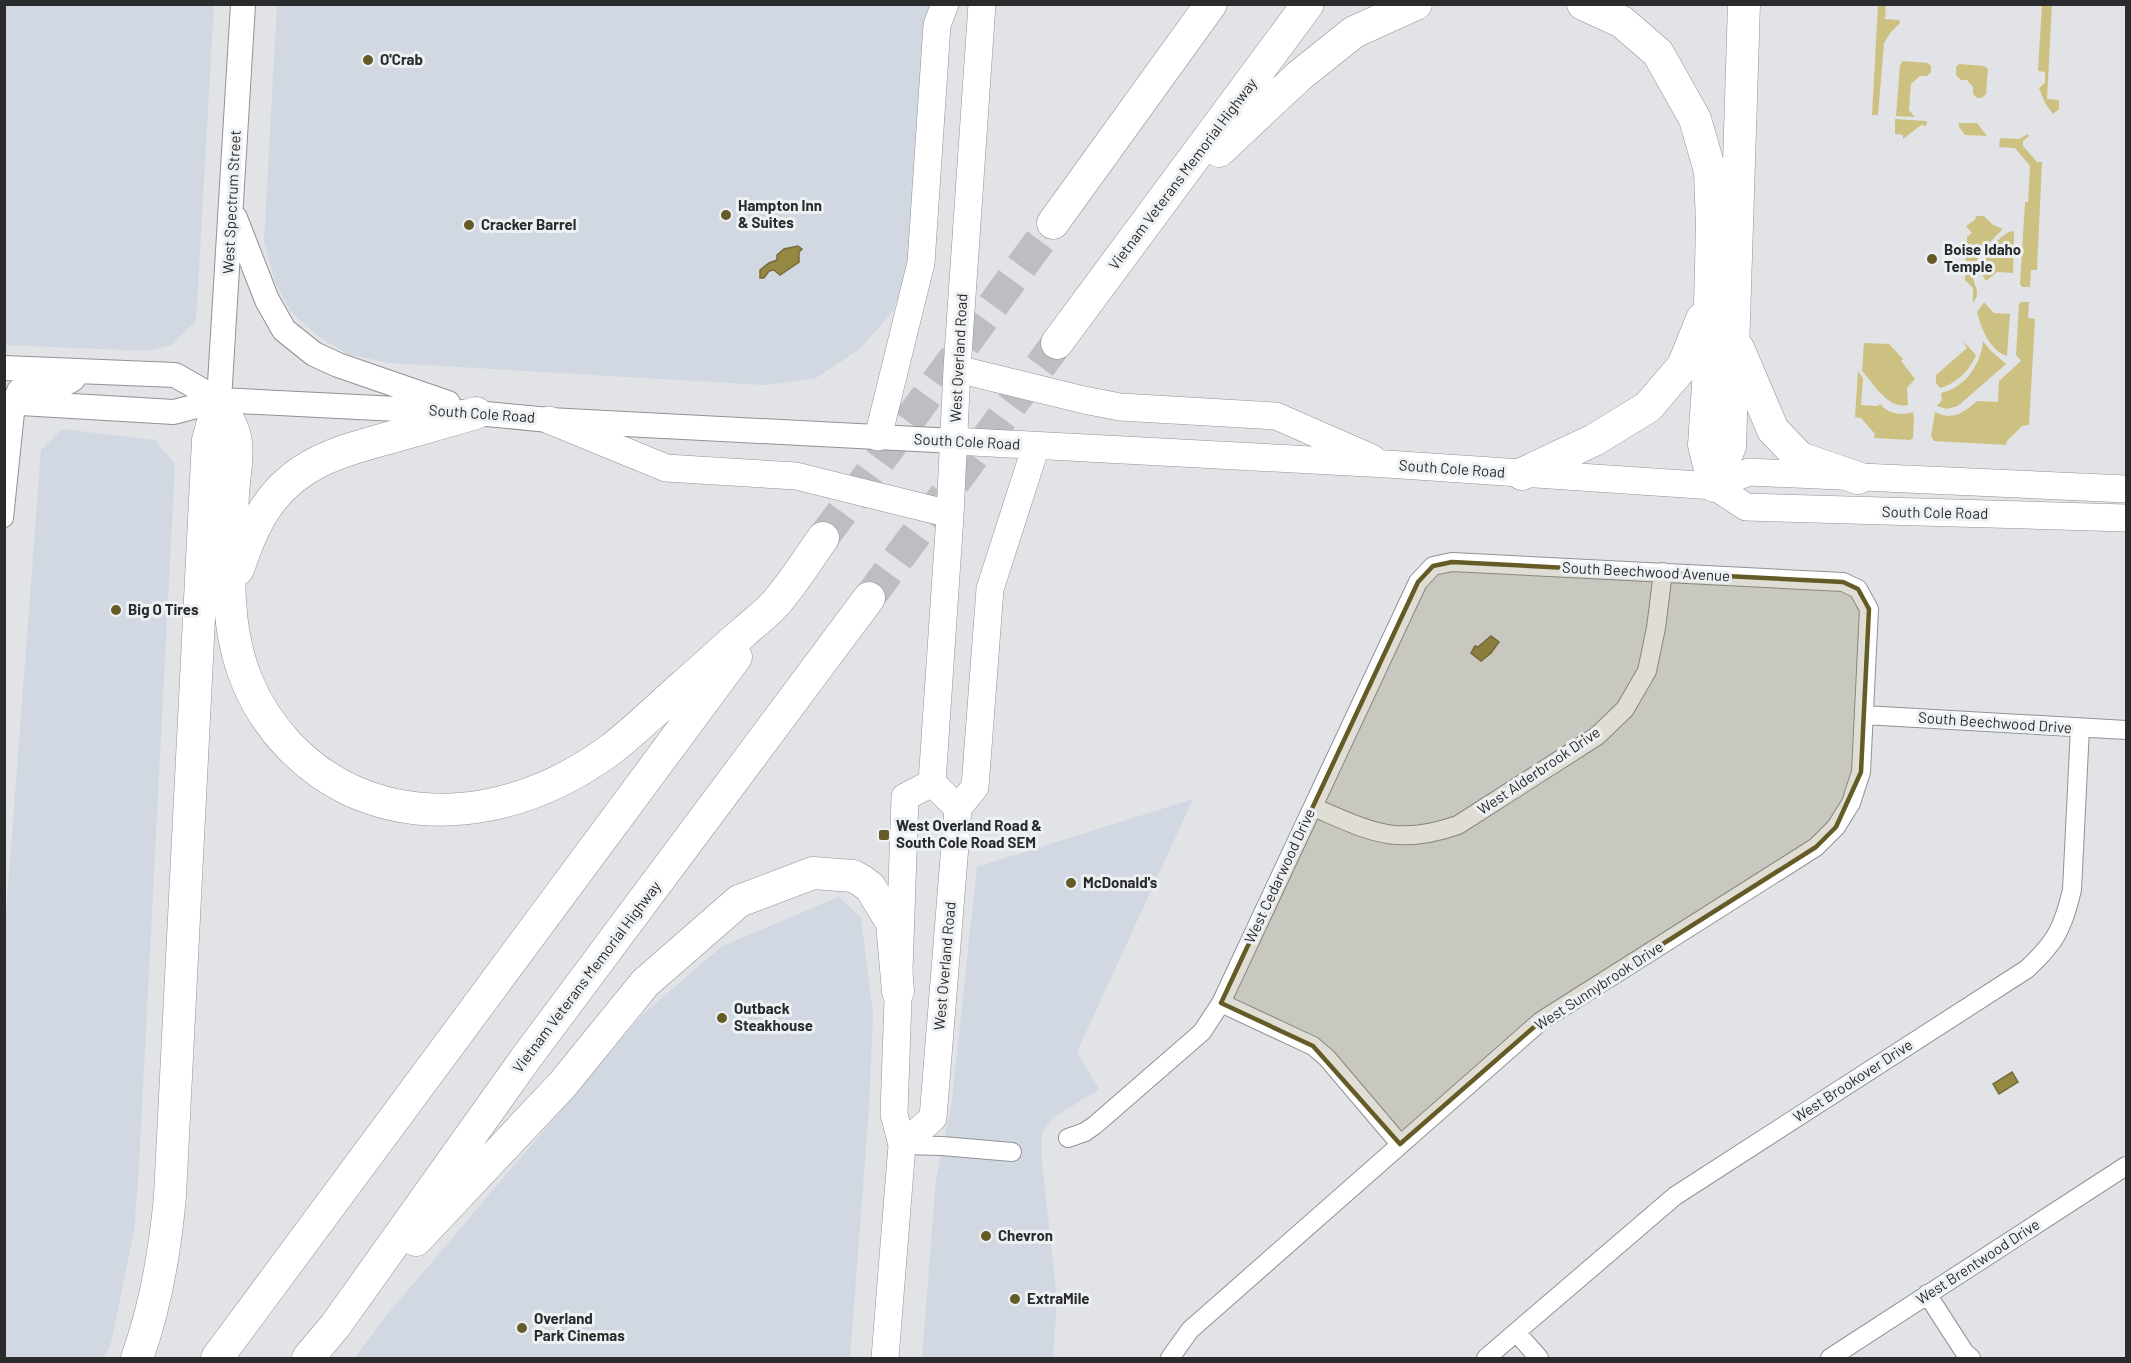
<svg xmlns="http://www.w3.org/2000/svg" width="2131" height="1363" font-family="Barlow,sans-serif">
<rect width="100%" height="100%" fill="#e1e3e7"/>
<path fill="#d1d8e2" d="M5,4L214,5L196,321L171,345L149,351L5,345Z
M277,5H931L912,260L893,311L860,349L816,378L765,385L389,363L347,354L318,336L291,312L275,282L264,241Z
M62,429L155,440L175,464L139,1166L134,1232L110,1347L104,1358H5V927L41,450Z
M1193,799L1077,1052L1099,1089L1053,1118L1042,1133L1041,1152L1057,1300L1053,1358H922L936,1178L951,1108L977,867Z
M839,897L861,918L873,1013L869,1108L850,1358H355L381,1322L640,1017L722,946Z"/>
<path fill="#cdc182" d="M1878,5H1886L1885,19L1899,20L1900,23L1891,32L1884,43L1878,115H1872Z
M2042,5H2052L2047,99L2059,100V109L2053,114L2045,103L2039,88L2045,83V72L2038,71Z
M1903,61L1928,63L1931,66V72L1927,76H1920L1911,84L1909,110L1915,117L1896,116L1900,65Z
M1959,64L1984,66L1988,69L1986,94L1982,98H1977L1973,94V87L1967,80H1961L1956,75V67Z
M1895,119L1927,121L1926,126L1921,125L1903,139V135L1895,134Z
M1959,123H1977L1987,136L1965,135L1959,127Z
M2028,134L2029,136L2023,141V146L2037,162H2042L2037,270H2031L2030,287H2022L2020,284L2025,202H2028L2030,166L2015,148L1999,147L2000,138L2019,139Z
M1976,216H1984L1993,225L2003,229C1993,238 1970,263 1973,277C1975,288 1981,292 1973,303V288L1965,280L1967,237L1972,233L1966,226L1975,220Z
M2011,231L2014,232L2013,273L1997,272L1986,281L1979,270C1987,255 1995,238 2011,231Z
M1984,302L1994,313L2010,314L2007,356C1990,351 1981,328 1977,312Z
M2021,302H2029L2028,318L2035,319L2029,425L2022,426L2007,441L2006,445L1934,441L1931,436L1935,412C1953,421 1963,413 1977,401L1998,402L1999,381L2021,361L2016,355L2019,304Z
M1962,340L1976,355C1970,370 1956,384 1940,388L1936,383V375L1967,348Z
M1983,341L1990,350L2006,364L1958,406L1947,409L1937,406L1942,400L1941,393C1965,388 1981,364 1983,341Z
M1864,343L1889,344L1903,359L1901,361L1915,379L1907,388L1908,405C1887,409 1875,385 1862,371Z
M1858,371L1863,378L1861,405L1878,406L1880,404C1889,414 1900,416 1913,412L1914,420L1913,438L1910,440L1874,438L1875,434L1861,418L1855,417Z"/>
<path fill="#958843" stroke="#756c3c" stroke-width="1.5" d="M798,246L802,249L799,252V262L780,275L774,270L769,271L764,278H760V270L769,263L777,260V255L784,249Z
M1491,636L1499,642L1491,653L1481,661L1471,653L1475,646L1478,647Z
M2012,1072L2018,1082L1999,1094L1993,1084Z"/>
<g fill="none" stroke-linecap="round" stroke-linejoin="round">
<path stroke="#bcbec2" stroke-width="32" stroke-dasharray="32 16" stroke-linecap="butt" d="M823,538L1053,223
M869,598L1057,343"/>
<g stroke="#909295" stroke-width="20">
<path id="street" d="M4,518L16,403
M1864,715L2126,730
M1313,807C1370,831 1395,847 1458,825L1597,736L1625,709L1647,671L1656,628L1663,572
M1221,1003L1313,1046L1327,1058L1400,1144
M1068,1138L1085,1132L1095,1125L1202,1032L1221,1003L1418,582L1433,566L1452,562L1843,582L1858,589L1869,609L1861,772L1851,803L1836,827L1816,847L1541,1021L1190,1330L1170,1358
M902,1145L942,1146L1012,1152
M1927,1294L1965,1353L1971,1358
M1516,1332L1539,1358
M1486,1358L1675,1196L2027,969C2056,942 2063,928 2072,890L2080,728
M1830,1358L2126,1166"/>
</g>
<g stroke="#909295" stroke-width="26">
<path id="secondary" d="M235,218L267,300L284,330L314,354L338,365L448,403
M4,368L175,375L219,400
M219,400L243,4
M4,402L174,412L219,400L476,413L549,420L954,441
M16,403L19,391C39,382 55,392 73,379"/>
</g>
<g stroke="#909295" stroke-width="28">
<path id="primary" d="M957,369L1084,400L1120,407L1276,416L1372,458
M549,420L666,468L796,476L950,514
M878,437L921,263L937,25L945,4
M954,441L1387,464L1714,486L1749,472L2126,489
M1714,486L1746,507L2126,518
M958,808L975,787L990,589L1036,446
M902,1145L933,1118L958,808L932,783L950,516L957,369L982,4
M885,1358L902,1145L894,1114L905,797L932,783"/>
</g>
<g stroke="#909295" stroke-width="33">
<path id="highway" d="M1583,4L1622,22L1658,53L1695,119L1710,171L1712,225L1708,385L1704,445L1714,486
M1219,151L1299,76L1354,32L1416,4
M1053,223L1211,4
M1057,343L1308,4
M1738,348L1773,430L1800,458L1858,478
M219,400C224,413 235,429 236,443C238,459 234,477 233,494C230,556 222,621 247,681C266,728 304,768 350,790C438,830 535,805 610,750C636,730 659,707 683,686C704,668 724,649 745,631C755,622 766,614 775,604C793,584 808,559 823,538
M1522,474L1594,440L1648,407L1683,366L1702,319
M1714,486L1730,446L1744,4
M238,569C246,547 253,526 267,506C298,461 342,451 392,437C420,429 448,421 476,413
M416,1240L563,1084L645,983L739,901L813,873L853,876L862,881L870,887L892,923L898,991
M137,1358C156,1306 165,1251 170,1196L208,440L219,400
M217,1358L736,657
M308,1358L335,1326L526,1058L869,598"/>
</g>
<use href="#street" stroke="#fff" stroke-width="18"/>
<use href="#secondary" stroke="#fff" stroke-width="24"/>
<use href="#primary" stroke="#fff" stroke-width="27"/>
<use href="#highway" stroke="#fff" stroke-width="32"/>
</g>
<path fill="#655b27" fill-opacity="0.2" stroke="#655b27" stroke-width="4.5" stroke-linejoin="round" d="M1452,562L1843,582L1858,589L1869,609L1861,772L1836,827L1816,847L1541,1021L1400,1144L1313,1046L1221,1003L1418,582L1433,566Z"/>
<g fill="#655b27" stroke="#eef1f4" stroke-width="2">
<circle cx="368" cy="60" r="6"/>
<circle cx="726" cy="215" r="6"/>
<circle cx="469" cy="225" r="6"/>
<circle cx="1932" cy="259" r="6"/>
<circle cx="116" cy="610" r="6"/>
<rect x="878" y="829" width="12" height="12" rx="3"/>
<circle cx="1071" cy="883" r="6"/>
<circle cx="722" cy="1018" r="6"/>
<circle cx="986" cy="1236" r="6"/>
<circle cx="1015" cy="1299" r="6"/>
<circle cx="522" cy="1328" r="6"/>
</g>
<g text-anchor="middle" stroke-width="6" stroke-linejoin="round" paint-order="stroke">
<g font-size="15" font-weight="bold" fill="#2a2b2c" stroke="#eef1f4" text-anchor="start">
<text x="380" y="65">O'Crab</text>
<text x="738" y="211">Hampton Inn<tspan x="738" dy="17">&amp; Suites</tspan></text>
<text x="481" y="230">Cracker Barrel</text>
<text x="1944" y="255">Boise Idaho<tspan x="1944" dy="17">Temple</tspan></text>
<text x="128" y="615">Big O Tires</text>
<text x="896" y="831">West Overland Road &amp;<tspan x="896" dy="17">South Cole Road SEM</tspan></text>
<text x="1083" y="888">McDonald's</text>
<text x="734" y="1014">Outback<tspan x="734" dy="17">Steakhouse</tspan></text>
<text x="998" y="1241">Chevron</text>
<text x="1027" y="1304">ExtraMile</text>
<text x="534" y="1324">Overland<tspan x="534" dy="17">Park Cinemas</tspan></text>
</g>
<g font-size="15" fill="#2a2b2c" stroke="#eef1f4">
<text transform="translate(1183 174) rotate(-53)" y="5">Vietnam Veterans Memorial Highway</text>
<text transform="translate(232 202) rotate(-87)" y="5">West Spectrum Street</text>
<text transform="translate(959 358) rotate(-87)" y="5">West Overland Road</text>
<text transform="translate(482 414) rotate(4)" y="5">South Cole Road</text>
<text transform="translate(967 442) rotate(3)" y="5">South Cole Road</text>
<text transform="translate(1452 469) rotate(4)" y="5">South Cole Road</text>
<text transform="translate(1935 513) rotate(1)" y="5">South Cole Road</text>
<text transform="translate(1646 572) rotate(3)" y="5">South Beechwood Avenue</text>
<text transform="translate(1995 723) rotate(4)" y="5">South Beechwood Drive</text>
<text transform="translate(1539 771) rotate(-34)" y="5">West Alderbrook Drive</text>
<text transform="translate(1280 876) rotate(-65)" y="5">West Cedarwood Drive</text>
<text transform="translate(945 966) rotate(-85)" y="5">West Overland Road</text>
<text transform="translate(587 977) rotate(-53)" y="5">Vietnam Veterans Memorial Highway</text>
<text transform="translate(1599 986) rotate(-33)" y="5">West Sunnybrook Drive</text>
<text transform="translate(1853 1081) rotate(-33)" y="5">West Brookover Drive</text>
<text transform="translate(1978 1262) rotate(-33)" y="5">West Brentwood Drive</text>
</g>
</g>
<rect width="2131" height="1363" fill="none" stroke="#2a2b2c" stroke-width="12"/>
</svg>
